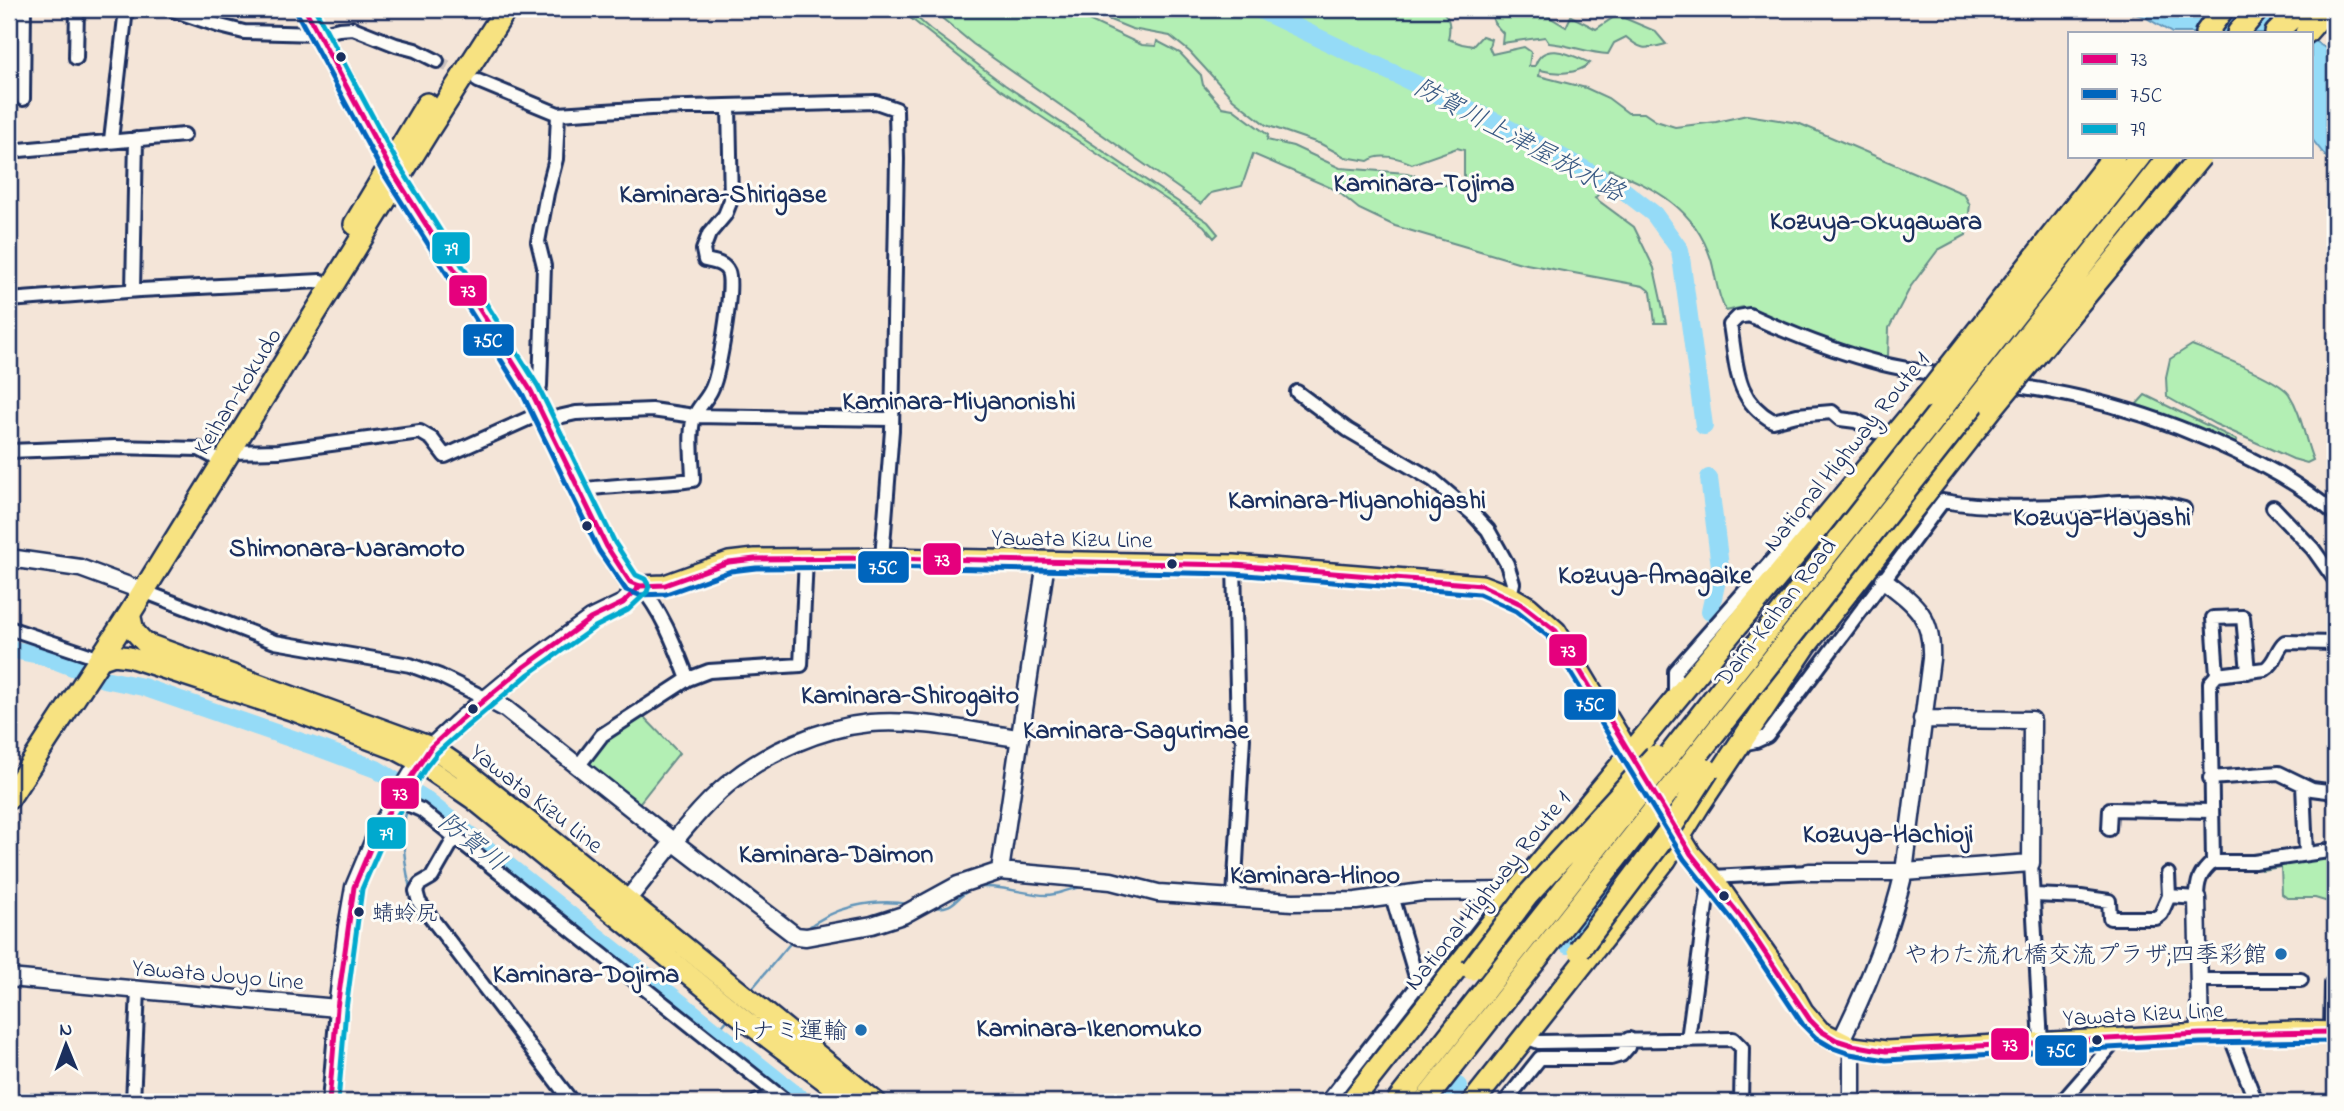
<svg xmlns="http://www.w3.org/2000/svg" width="2344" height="1111" font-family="'Indie Flower','Klee One',sans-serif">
<rect width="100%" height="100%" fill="#f4e5d8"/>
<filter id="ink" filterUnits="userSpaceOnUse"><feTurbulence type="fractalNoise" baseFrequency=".0143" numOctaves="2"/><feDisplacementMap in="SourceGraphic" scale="14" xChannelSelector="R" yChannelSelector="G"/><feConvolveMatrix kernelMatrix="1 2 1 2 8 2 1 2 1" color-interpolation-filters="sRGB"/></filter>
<g filter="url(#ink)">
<path fill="#b3efb4" stroke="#678f89" stroke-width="2" d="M899,9H907L930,29L1005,85L1208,222L1218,234L1214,238L1204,226L1179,208L1001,90Z
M931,9H1065L1142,45L1156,46L1157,41L1180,53L1201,75L1203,85L1222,107L1233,109L1268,135L1267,140L1293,146L1340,168L1407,173L1464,191V150L1457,148L1412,164C1400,158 1380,152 1368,161L1345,157L1321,144L1266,125L1233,99L1190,52L1170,36L1132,29L1083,9H1439C1450,16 1451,26 1448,39L1462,44L1473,46L1482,36L1491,39L1489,47L1492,54L1524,47L1531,52L1529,66H1535C1543,39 1573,56 1590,63C1577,75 1556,74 1540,70L1539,76L1586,88L1608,98L1628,113H1644L1656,121L1675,127L1716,122L1747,115L1798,123L1964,194L1970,205L1966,235L1938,250L1911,286L1889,328L1888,356H1870L1801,333L1743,307L1726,311C1717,295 1716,277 1711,259C1694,207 1656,189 1609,169L1601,191L1595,198L1634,227L1654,268L1666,323H1655L1651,292L1643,286L1521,263L1395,226L1359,209L1336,190L1253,154L1242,186L1211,193L1201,204L973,44Z
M1490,9H1505L1507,17L1541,12L1566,27L1571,16L1596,29L1617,15L1655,31L1666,44C1645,49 1642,51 1626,37L1614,43L1608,54C1588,53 1570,45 1549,43L1545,37L1502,43L1503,33L1494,23Z
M2192,345C2212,353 2278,378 2289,394C2302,414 2304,438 2313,460L2307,463L2293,459L2215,424L2167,397L2166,377L2170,359Z
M2145,395L2237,440L2234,449L2135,406Z
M640,713L679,753L637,806L589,765C589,740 621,725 640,713Z
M2335,854V904L2315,898H2287L2282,894L2281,867L2261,870V865Z"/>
<path fill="#95dbf7" stroke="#6496ba" stroke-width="2" d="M2121,9H2261L2301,33H2172L2145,17Z
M2311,39L2335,54V168L2311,138Z"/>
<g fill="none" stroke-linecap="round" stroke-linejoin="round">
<path stroke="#6496ba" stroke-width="2.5" d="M413,801L417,794
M407,810C399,832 406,870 411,893
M1281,893L1309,894
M933,907C955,910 955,897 970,890C988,881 1026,895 1046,895C1062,895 1070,886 1089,887
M804,931C832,907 873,898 909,904
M750,991L793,940
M717,1032L729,1018
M553,1087L562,1102"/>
<path stroke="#95dbf7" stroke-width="18" d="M1258,9L1500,124L1623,190L1654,214L1680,250L1704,426
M1709,478L1720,566L1710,612
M9,649L44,656L104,679L143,687L322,749L376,769L423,798L805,1102
M1568,945L1621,876L1647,830
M1445,1102L1458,1086"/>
<path stroke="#c9c1c0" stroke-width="12" stroke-dasharray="12 6" stroke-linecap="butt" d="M437,61L468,76"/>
<g stroke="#1b2f5e" stroke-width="18">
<path id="street" d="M170,9L220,26L244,32L318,34L339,29L353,28L396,45L415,50L437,61
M76,58L77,9
M478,81L558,114L651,108L876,102L896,109L897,159L892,430L882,558
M23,99L24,9
M111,140L126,9
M9,151L184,135
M133,290L136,139
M9,300L140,290L321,281
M531,391L540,386L544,266L538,242L547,193L556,159L558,114
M1297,392L1348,430L1433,480L1474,515L1488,530L1507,564L1513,583L1510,596
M545,420L576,413L652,410L694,416L892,419
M1876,432L1856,421L1840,419L1832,412L1797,415L1773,421C1734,399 1737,365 1730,325L1738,317L1749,315C1793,335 1836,352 1883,364C1947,379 2013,382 2077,397C2159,415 2272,459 2335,514
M9,451L115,447L199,449L214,457
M230,452L279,451L420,432L432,439L445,456L541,413
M579,490C617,484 655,485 693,480C693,463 688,430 695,415C699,406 708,398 712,388C719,373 734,286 728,272C724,263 714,262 705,260L703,250L709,234L725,215L731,200L729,108
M2273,507L2313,549L2335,580
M1234,565L1238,731L1243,738L1234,898
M640,586C663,613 675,646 688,679
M143,591L275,642L410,665L440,676L487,699
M9,628L89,655
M2217,675L2213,618L2243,617L2248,672
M1675,698V671L1803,525
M1741,744L1756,741L1767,736L1943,501C1988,509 2037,507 2083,505C2124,502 2143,497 2184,509
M579,765L602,735L688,679L709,671L801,665L806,559
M2210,778L2279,773L2312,789L2335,792
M2303,785L2306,854
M395,801L405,803L421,810L787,1102
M2109,829L2110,809L2211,811
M455,837L432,877L420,884L416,891L419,902L572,1102
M2213,862L2210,683L2217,675L2265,669C2276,663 2276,649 2285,642L2335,643
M2031,863L2041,1043
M2168,874L2169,896
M2034,895L2081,897L2109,901L2110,918H2156L2161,914L2169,896L2197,898C2197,881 2200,873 2213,862H2254L2335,850
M1392,896L1419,987
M2200,980H2301
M2331,1032L2332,983
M2229,1033L2256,1102
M1525,1037L1539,1042L1733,1039L1742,1048L1741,1102
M1688,1039L1709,883L1712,877L1809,872
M133,1102L138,990
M329,1102L337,1008
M756,1102L777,1095
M1327,1102L1482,903L1484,892
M1505,1102L1540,1058H1611L1621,1055L1628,1047L1629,1039
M2062,1102L2118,1038"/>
</g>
<g stroke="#1b2f5e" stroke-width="21">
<path id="secondary" d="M9,558L80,568L143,591
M487,699L506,709L675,843L796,936L806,937L872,925L903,915L958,885L1000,871L1111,881L1158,893L1293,902L1356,901L1422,892L1517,891
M1000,871L1046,562
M1809,872H1904L2031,863L2032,720L1922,719
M2197,898L2200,1034
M617,903L627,900C657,864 693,813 729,783C767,752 820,728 870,723C919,719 970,731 1018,738
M9,978L337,1008L347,927L354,887L378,830L419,762L431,747L459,721L524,667L590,619L623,603L640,586
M1840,1042C1867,988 1890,931 1904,872L1931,659C1933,616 1915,604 1884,580
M1852,1102V1047"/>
</g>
<g stroke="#1b2f5e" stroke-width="24">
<path id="primary" d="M305,9L389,166L531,391L607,547L630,582L640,586L665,585L729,562L755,559L882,558L1234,565L1481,585L1510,596L1529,607L1556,631L1637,766
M130,613L134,631L145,643L431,747L463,769L627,900L876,1102
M99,660L114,655L129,657L297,712L395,749L419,762L473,799L747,1022L853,1102
M1653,791L1691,854L1712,877L1790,988L1803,1011L1820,1031L1852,1047L1886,1051L2200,1034L2298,1031L2335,1032"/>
</g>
<g stroke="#1b2f5e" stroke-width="26">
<path id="highway" d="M2206,33L2223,9
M2238,33L2258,9
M2276,33L2301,9
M2306,33L2327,9
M355,224L427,104
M9,798L130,613L429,129L506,9
M1351,1102L1517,891L1926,397
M1473,1102L1665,860L1699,805L1806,645L1993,407"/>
</g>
<use href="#street" stroke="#fdfcf7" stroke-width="12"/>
<use href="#secondary" stroke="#fdfcf7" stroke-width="16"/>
<use href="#primary" stroke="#f7e281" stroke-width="19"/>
<use href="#highway" stroke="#f7e281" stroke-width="21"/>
<g stroke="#1b2f5e" stroke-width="26" stroke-linecap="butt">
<path id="highway-bridge" d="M1926,397L2114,156
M1993,407L2201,156
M1579,950L1668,832L1708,770
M1472,969L1527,896L1655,756
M1397,1102L2140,156
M1424,1102L2169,156"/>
</g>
<use href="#highway-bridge" stroke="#f7e281" stroke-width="21"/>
<g stroke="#fdfcf7" stroke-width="10">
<path id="bus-1" d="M305,9L389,166L531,391L607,547L630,582L640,586L665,585L729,562L755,559L882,558L1234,565L1481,585L1521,604L1556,631L1691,854L1741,917L1810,1020L1821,1031L1836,1040L1852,1045L1886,1051L2200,1034L2335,1032
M329,1102L337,1008L354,887L378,830L395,801L431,747L459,721L524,667L590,619L623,603L640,586"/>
</g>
<g stroke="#fdfcf7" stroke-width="10">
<path id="bus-2" d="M297,13L382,171L523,395L599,551L626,590L639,595L666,594L731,571L756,568L882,567L1234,574L1479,594L1516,611L1549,637L1684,859L1734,922L1803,1025L1816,1038L1833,1048L1850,1054L1886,1060L2200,1043L2335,1041"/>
</g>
<g stroke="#fdfcf7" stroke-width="10">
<path id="bus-3" d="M315,9L397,162L538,386L615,543L636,575L645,579L649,586L647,592L628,610L595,627L529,674L465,728L437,753L426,767L403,806L386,834L362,889L346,1009L338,1102"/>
</g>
<use href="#bus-1" stroke="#e5007d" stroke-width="5"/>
<use href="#bus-2" stroke="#0065bd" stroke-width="5"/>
<use href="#bus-3" stroke="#00a9ce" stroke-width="5"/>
</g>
</g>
<g fill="#1b2f5e" stroke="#fdfcf7" stroke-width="2.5">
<circle cx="341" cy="57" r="6"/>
<circle cx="587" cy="526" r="6"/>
<circle cx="1172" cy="564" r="6"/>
<circle cx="473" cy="709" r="6"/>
<circle cx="1724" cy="896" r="6"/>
<circle cx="359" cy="912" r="6"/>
<circle cx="2097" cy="1040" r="6"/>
</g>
<g fill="#1f6fb2" stroke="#fdfcf7" stroke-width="2.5">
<circle cx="2281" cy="954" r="7"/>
<circle cx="861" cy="1030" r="7"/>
</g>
<g text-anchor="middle" stroke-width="6" stroke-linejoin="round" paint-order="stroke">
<g font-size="22" fill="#1b2f5e" stroke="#fdfcf7" text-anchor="start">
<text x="372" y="920">蜻蛉尻</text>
</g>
<g font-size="24" fill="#1b2f5e" stroke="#fdfcf7">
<text transform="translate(237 391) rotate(-58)" y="8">Keihan-kokudo</text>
<text transform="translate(1846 451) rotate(-51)" y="8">National Highway Route 1</text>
<text transform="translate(1072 538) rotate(1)" y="8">Yawata Kizu Line</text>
<text transform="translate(1775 612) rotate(-52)" y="8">Daini-Keihan Road</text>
<text transform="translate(537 798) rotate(38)" y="8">Yawata Kizu Line</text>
<text transform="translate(1487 890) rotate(-51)" y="8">National Highway Route 1</text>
<text transform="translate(218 974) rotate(5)" y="8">Yawata Joyo Line</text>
<text transform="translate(2143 1013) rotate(-3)" y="8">Yawata Kizu Line</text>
</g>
<g font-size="24" fill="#1b2f5e" stroke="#fdfcf7" text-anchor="end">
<text x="2267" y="962">やわた流れ橋交流プラザ;四季彩館</text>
<text x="847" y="1038">トナミ運輸</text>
</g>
<g font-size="26" font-style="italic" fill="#3a5a84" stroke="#fdfcf7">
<text transform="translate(1520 139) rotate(28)" y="9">防賀川上津屋放水路</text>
<text transform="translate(473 841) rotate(38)" y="9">防賀川</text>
</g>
<g font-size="26" font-weight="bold" fill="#1b2f5e" stroke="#fdfcf7">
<text x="1424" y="191">Kaminara-Tojima</text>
<text x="723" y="202">Kaminara-Shirigase</text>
<text x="1876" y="229">Kozuya-Okugawara</text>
<text x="959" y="409">Kaminara-Miyanonishi</text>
<text x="1357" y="508">Kaminara-Miyanohigashi</text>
<text x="2102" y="525">Kozuya-Hayashi</text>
<text x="347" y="556">Shimonara-Naramoto</text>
<text x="1655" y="583">Kozuya-Amagaike</text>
<text x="910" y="703">Kaminara-Shirogaito</text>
<text x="1136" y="738">Kaminara-Sagurimae</text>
<text x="1888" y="842">Kozuya-Hachioji</text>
<text x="836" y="862">Kaminara-Daimon</text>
<text x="1315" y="883">Kaminara-Hinoo</text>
<text x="586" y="982">Kaminara-Dojima</text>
<text x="1089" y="1036">Kaminara-Ikenomuko</text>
</g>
</g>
<g stroke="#fdfcf7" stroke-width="2.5">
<rect x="431" y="231" width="40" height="34" rx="7" fill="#00a9ce"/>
<rect x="448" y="274" width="40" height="33" rx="7" fill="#e5007d"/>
<rect x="462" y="323" width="53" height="34" rx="7" fill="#0065bd"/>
<rect x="922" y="542" width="40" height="34" rx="7" fill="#e5007d"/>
<rect x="857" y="550" width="53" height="34" rx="7" fill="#0065bd"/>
<rect x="1548" y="633" width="40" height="34" rx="7" fill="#e5007d"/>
<rect x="1563" y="688" width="54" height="33" rx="7" fill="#0065bd"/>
<rect x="380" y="777" width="40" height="33" rx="7" fill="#e5007d"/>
<rect x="366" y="816" width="41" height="34" rx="7" fill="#00a9ce"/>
<rect x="1990" y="1027" width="40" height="34" rx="7" fill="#e5007d"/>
<rect x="2034" y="1034" width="54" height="33" rx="7" fill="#0065bd"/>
</g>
<g font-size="19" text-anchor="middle" font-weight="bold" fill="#fff">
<text x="451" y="255">79</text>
<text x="468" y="297">73</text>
<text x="488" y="347">75C</text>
<text x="942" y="566">73</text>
<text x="883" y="574">75C</text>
<text x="1568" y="657">73</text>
<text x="1590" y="711">75C</text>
<text x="400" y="800">73</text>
<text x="386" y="840">79</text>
<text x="2010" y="1051">73</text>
<text x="2061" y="1057">75C</text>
</g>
<rect width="2344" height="1111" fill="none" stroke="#fdfcf7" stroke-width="35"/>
<rect x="18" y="18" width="2309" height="1076" fill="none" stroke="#1b2f5e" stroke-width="2.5" filter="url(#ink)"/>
<rect x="2068" y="32" width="245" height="126" fill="#fdfcf7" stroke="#a3aaba" stroke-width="2"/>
<rect x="2082" y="54" width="35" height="10" fill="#e5007d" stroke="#a3aaba" stroke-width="2"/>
<text x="2130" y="66" font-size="21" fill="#1b2f5e">73</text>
<rect x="2082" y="89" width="35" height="10" fill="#0065bd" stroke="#a3aaba" stroke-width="2"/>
<text x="2130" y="102" font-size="21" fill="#1b2f5e">75C</text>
<rect x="2082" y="124" width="35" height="10" fill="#00a9ce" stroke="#a3aaba" stroke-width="2"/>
<text x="2130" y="136" font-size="21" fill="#1b2f5e">79</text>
<g transform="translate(66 1045) rotate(359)" stroke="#fdfcf7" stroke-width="5" paint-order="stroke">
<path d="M0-5L12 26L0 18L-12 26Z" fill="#1b2f5e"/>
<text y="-10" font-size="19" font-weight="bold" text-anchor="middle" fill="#1b2f5e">N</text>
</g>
</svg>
